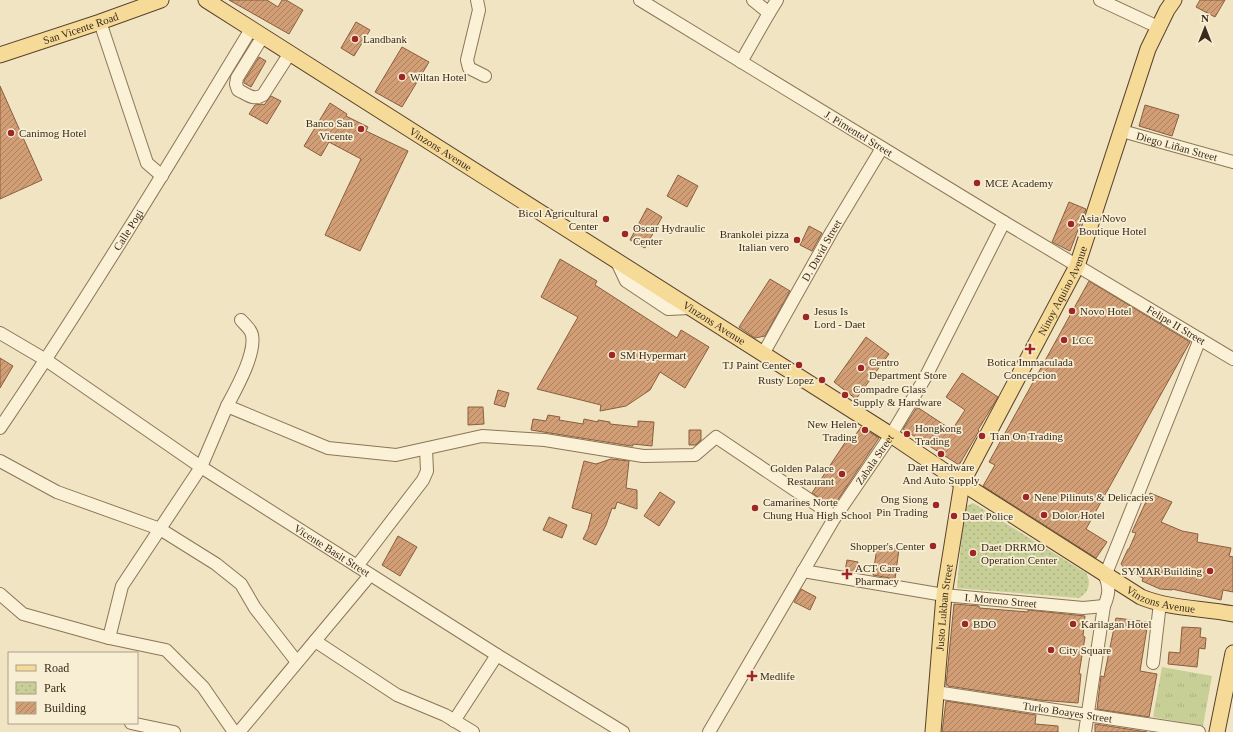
<svg xmlns="http://www.w3.org/2000/svg" width="1233" height="732" font-family="Georgia,serif">
<defs>
<pattern id="grass-tufts" width="24" height="20" patternUnits="userSpaceOnUse"><rect width="24" height="20" fill="#c7cf96"/><path d="M3 7l-1-3M5 7V3M7 7l1-3M15 17l-1-3M17 17v-4M19 17l1-3" fill="none" stroke="#acb281"/></pattern>
<pattern id="park-dots" width="8" height="8" patternUnits="userSpaceOnUse"><rect width="8" height="8" fill="#c7cf96"/><path d="M2 2h.1M6 6h.1" fill="none" stroke="#acb281" stroke-width="1.8" stroke-linecap="round"/></pattern>
<pattern id="building-hatch" width="6" height="6" patternUnits="userSpaceOnUse"><rect width="6" height="6" fill="#d19e76"/><path d="M-1 1l2-2M0 6l6-6M5 7l2-2" fill="none" stroke="#ab8160"/></pattern>
</defs>
<rect width="100%" height="100%" fill="#f0e4c2"/>
<path fill="url(#grass-tufts)" d="M1162,667L1212,676L1203,726L1153,717Z"/>
<path fill="url(#park-dots)" d="M973,503L1086,573C1092,583 1088,593 1079,598L957,588L964,509L966,506Z"/>
<path fill="url(#building-hatch)" stroke="#8c5e3d" d="M229,0H267L278,7L282,0H286L303,10L289,34Z
M1200,0H1225L1215,17L1196,7Z
M356,22L370,30L354,56L341,48Z
M402,47L429,62L402,107L375,92Z
M259,57L266,61L251,87L244,83V81Z
M0,86L42,180L0,199Z
M271,96L281,101L267,124L249,114L255,105L262,104L264,105Z
M330,103L347,114L346,116L368,127L366,131L408,151L360,251L325,235L361,159L329,142L321,156L304,146Z
M1145,105L1179,115L1172,136L1139,126Z
M678,175L698,186L687,207L667,196Z
M1069,202L1086,209L1070,251L1052,242Z
M647,208L662,217L645,248L630,240Z
M809,226L822,233L812,251L800,245Z
M560,259L597,281L595,285L677,338L681,330L709,347L685,388L660,372L650,390L626,406L600,411L601,405L537,389L578,317L541,297Z
M770,279L790,291L765,336L755,338L739,327Z
M1089,281L1190,342L1086,529L1107,542L1096,558L983,486L995,465L989,462Z
M866,337L889,354L856,399L834,382Z
M0,358L13,366L0,388Z
M962,373L998,397L978,430L979,431L959,465L903,429L917,407L952,430L965,410L946,397Z
M498,390L509,393L505,407L494,404Z
M468,407H483L484,424L468,425Z
M548,415L560,417L559,420L583,424L584,419L598,422V420L610,422V424L638,427V421L654,422L652,446L633,444V446H631L531,430L533,419L546,421Z
M861,427L879,438L833,507L812,493L850,435L854,437Z
M689,430H701V440L696,445H689Z
M611,459L629,461L626,488L637,490V509L617,502L615,509L612,508L606,525L596,545L583,539L588,529L592,514L572,508L584,461L596,464Z
M660,492L675,502L659,526L644,516Z
M1150,493L1172,502L1161,522L1182,531L1198,534L1197,542L1231,548L1229,556L1233,557V592L1223,590L1221,600L1172,589V590L1160,589L1142,581L1143,578L1125,569L1121,564L1128,549H1129L1136,533L1132,532Z
M549,517L567,525L562,538L543,530Z
M398,536L417,547L400,576L382,565Z
M877,547L899,549L895,579L873,575Z
M847,560L858,562L856,572L845,571Z
M801,589L816,597L810,610L794,602Z
M954,604L979,606V608L1028,612V610L1085,616L1083,636L1085,637L1079,674H1081L1078,703L1039,700L948,686V685H946Z
M1116,618L1148,622L1140,671L1157,674L1149,717L1097,709L1101,676L1104,677L1106,667Z
M1182,627L1201,628L1200,637L1206,638L1205,649L1199,648L1197,667L1168,664L1169,652L1180,653Z
M946,701L1036,715L1035,724L1058,726V732H942Z
M1095,724L1147,732H1095Z"/>
<g fill="none" stroke-linecap="round" stroke-linejoin="round">
<g stroke="#8c7558" stroke-width="14">
<g id="minor">
<path d="M477,0L479,10L467,60L469,68L485,76"/>
<path id="s1" d="M640,0L1004,222L1233,359"/>
<path d="M1100,0L1158,27"/>
<path d="M769,13L777,0"/>
<path d="M100,22L147,163L162,176"/>
<path d="M263,36L237,78L236,84L238,90C247,94 253,101 263,95L290,53"/>
<path d="M741,62L769,13L753,0"/>
<path id="s2" d="M1122,131L1233,162"/>
<path d="M617,262L626,281L668,309L689,308"/>
<path id="s3" d="M0,333L46,360L201,467L497,655L623,732"/>
<path id="s4" d="M763,354L832,231L882,148"/>
<path d="M227,406C236,389 256,354 252,335C251,329 245,325 241,320"/>
<path id="s5" d="M0,428C88,298 170,163 251,29"/>
<path d="M0,461L57,492L160,529L216,564L241,584L255,608L297,662"/>
<path d="M357,566L423,480L427,471L426,449"/>
<path id="s6" d="M803,571L944,595L1083,608L1104,606"/>
<path d="M0,594L23,614L109,638L166,650L203,687L234,732"/>
<path d="M109,638L122,586L201,467L227,406L328,448L396,455L482,436L545,440L643,456L695,455L716,437L835,517"/>
<path d="M315,641L397,695L445,715L473,732"/>
<path d="M1153,663L1160,603"/>
<path id="s7" d="M936,692L1199,732"/>
<path d="M454,721L497,655"/>
<path d="M131,723L174,732"/>
<path d="M239,732L370,575"/>
<path id="s8" d="M709,732L835,517L891,435L925,378L1004,222"/>
<path d="M1085,732L1104,606C1109,595 1110,587 1105,576L1200,339"/>
</g>
</g>
<g stroke="#59422d" stroke-width="17">
<g id="major">
<path id="s9" d="M206,0L891,435L962,483L1141,597C1170,609 1203,608 1233,614"/>
<path id="s10" d="M0,55L100,22L161,0"/>
<path id="s11" d="M933,732L944,595L962,483L1077,266L1148,49L1167,10L1174,0"/>
<path d="M1217,732L1233,653"/>
</g>
</g>
<use href="#minor" stroke="#fbf1d6" stroke-width="12"/>
<use href="#major" stroke="#f6da98" stroke-width="15"/>
</g>
<g fill="#9e2625" stroke="#f7eed3" stroke-width="1.5">
<circle cx="355" cy="39" r="4"/>
<circle cx="402" cy="77" r="4"/>
<circle cx="361" cy="129" r="4"/>
<circle cx="11" cy="133" r="4"/>
<circle cx="977" cy="183" r="4"/>
<circle cx="606" cy="219" r="4"/>
<circle cx="1071" cy="224" r="4"/>
<circle cx="625" cy="234" r="4"/>
<circle cx="797" cy="240" r="4"/>
<circle cx="1072" cy="311" r="4"/>
<circle cx="806" cy="317" r="4"/>
<circle cx="1064" cy="340" r="4"/>
<path d="M1028 343h4v4h4v4h-4v4h-4v-4h-4v-4h4z"/>
<circle cx="612" cy="355" r="4"/>
<circle cx="799" cy="365" r="4"/>
<circle cx="861" cy="368" r="4"/>
<circle cx="822" cy="380" r="4"/>
<circle cx="845" cy="395" r="4"/>
<circle cx="865" cy="430" r="4"/>
<circle cx="907" cy="434" r="4"/>
<circle cx="982" cy="436" r="4"/>
<circle cx="941" cy="454" r="4"/>
<circle cx="842" cy="474" r="4"/>
<circle cx="1026" cy="497" r="4"/>
<circle cx="936" cy="505" r="4"/>
<circle cx="755" cy="508" r="4"/>
<circle cx="1044" cy="515" r="4"/>
<circle cx="954" cy="516" r="4"/>
<circle cx="933" cy="546" r="4"/>
<circle cx="973" cy="553" r="4"/>
<circle cx="1210" cy="571" r="4"/>
<path d="M845 568h4v4h4v4h-4v4h-4v-4h-4v-4h4z"/>
<circle cx="965" cy="624" r="4"/>
<circle cx="1073" cy="624" r="4"/>
<circle cx="1051" cy="650" r="4"/>
<path d="M750 670h4v4h4v4h-4v4h-4v-4h-4v-4h4z"/>
</g>
<g text-anchor="middle" stroke-width="3.5" stroke-linejoin="round" paint-order="stroke">
<g font-size="11" fill="#3b2c1d" stroke="#f7eed3">
<text dy="4" stroke="none"><textPath href="#s10" startOffset="85">San Vicente Road</textPath></text>
<text dy="4" stroke="none"><textPath href="#s1" startOffset="256">J. Pimentel Street</textPath></text>
<text dy="4" stroke="none"><textPath href="#s2" startOffset="57">Diego Liñan Street</textPath></text>
<text dy="4" stroke="none"><textPath href="#s9" startOffset="278">Vinzons Avenue</textPath></text>
<text dy="4" stroke="none"><textPath href="#s5" startOffset="236">Calle Pogi</textPath></text>
<text dy="4" stroke="none"><textPath href="#s4" startOffset="119">D. David Street</textPath></text>
<text dy="4" stroke="none"><textPath href="#s11" startOffset="468">Ninoy Aquino Avenue</textPath></text>
<text dy="4" stroke="none"><textPath href="#s9" startOffset="602">Vinzons Avenue</textPath></text>
<text dy="4" stroke="none"><textPath href="#s1" startOffset="627">Felipe II Street</textPath></text>
<text dy="4" stroke="none"><textPath href="#s8" startOffset="319">Zabala Street</textPath></text>
<text dy="4" stroke="none"><textPath href="#s3" startOffset="397">Vicente Basit Street</textPath></text>
<text dy="4" stroke="none"><textPath href="#s9" startOffset="1129">Vinzons Avenue</textPath></text>
<text dy="4" stroke="none"><textPath href="#s6" startOffset="200">I. Moreno Street</textPath></text>
<text dy="4" stroke="none"><textPath href="#s11" startOffset="125">Justo Lukban Street</textPath></text>
<text dy="4" stroke="none"><textPath href="#s7" startOffset="133">Turko Boayes Street</textPath></text>
</g>
<g font-size="11" fill="#3b2c1d" stroke="#f7eed3" text-anchor="start">
<text x="363" y="43">Landbank</text>
<text x="410" y="81">Wiltan Hotel</text>
<text x="353" y="127" text-anchor="end">Banco San<tspan x="353" dy="13">Vicente</tspan></text>
<text x="19" y="137">Canimog Hotel</text>
<text x="985" y="187">MCE Academy</text>
<text x="598" y="217" text-anchor="end">Bicol Agricultural<tspan x="598" dy="13">Center</tspan></text>
<text x="1079" y="222">Asia Novo<tspan x="1079" dy="13">Boutique Hotel</tspan></text>
<text x="633" y="232">Oscar Hydraulic<tspan x="633" dy="13">Center</tspan></text>
<text x="789" y="238" text-anchor="end">Brankolei pizza<tspan x="789" dy="13">Italian vero</tspan></text>
<text x="814" y="315">Jesus Is<tspan x="814" dy="13">Lord - Daet</tspan></text>
<text x="1080" y="315">Novo Hotel</text>
<text x="1072" y="344">LCC</text>
<text x="620" y="359">SM Hypermart</text>
<text x="869" y="366">Centro<tspan x="869" dy="13">Department Store</tspan></text>
<text x="1030" y="366" text-anchor="middle">Botica Immaculada<tspan x="1030" dy="13">Concepcion</tspan></text>
<text x="791" y="369" text-anchor="end">TJ Paint Center</text>
<text x="814" y="384" text-anchor="end">Rusty Lopez</text>
<text x="853" y="393">Compadre Glass<tspan x="853" dy="13">Supply &amp; Hardware</tspan></text>
<text x="857" y="428" text-anchor="end">New Helen<tspan x="857" dy="13">Trading</tspan></text>
<text x="915" y="432">Hongkong<tspan x="915" dy="13">Trading</tspan></text>
<text x="990" y="440">Tian On Trading</text>
<text x="941" y="471" text-anchor="middle">Daet Hardware<tspan x="941" dy="13">And Auto Supply</tspan></text>
<text x="834" y="472" text-anchor="end">Golden Palace<tspan x="834" dy="13">Restaurant</tspan></text>
<text x="1034" y="501">Nene Pilinuts &amp; Delicacies</text>
<text x="928" y="503" text-anchor="end">Ong Siong<tspan x="928" dy="13">Pin Trading</tspan></text>
<text x="763" y="506">Camarines Norte<tspan x="763" dy="13">Chung Hua High School</tspan></text>
<text x="1052" y="519">Dolor Hotel</text>
<text x="962" y="520">Daet Police</text>
<text x="925" y="550" text-anchor="end">Shopper's Center</text>
<text x="981" y="551">Daet DRRMO<tspan x="981" dy="13">Operation Center</tspan></text>
<text x="855" y="572">ACT Care<tspan x="855" dy="13">Pharmacy</tspan></text>
<text x="1202" y="575" text-anchor="end">SYMAR Building</text>
<text x="973" y="628">BDO</text>
<text x="1081" y="628">Karilagan Hotel</text>
<text x="1059" y="654">City Square</text>
<text x="760" y="680">Medlife</text>
</g>
</g>
<rect x="8" y="652" width="130" height="72" fill="#f7eed3" stroke="#aca08a"/>
<rect x="16" y="665" width="20" height="6" fill="#f6da98" stroke="#aca08a"/>
<text x="44" y="672" font-size="12" fill="#3b2c1d">Road</text>
<rect x="16" y="682" width="20" height="12" fill="url(#park-dots)" stroke="#aca08a"/>
<text x="44" y="692" font-size="12" fill="#3b2c1d">Park</text>
<rect x="16" y="702" width="20" height="12" fill="url(#building-hatch)" stroke="#aca08a"/>
<text x="44" y="712" font-size="12" fill="#3b2c1d">Building</text>
<g transform="translate(1205 28)" stroke="#f7eed3" stroke-width="3" paint-order="stroke">
<path d="M0-3L7 15L0 10L-7 15Z" fill="#3b2c1d"/>
<text y="-6" font-size="11" font-weight="bold" text-anchor="middle" fill="#3b2c1d">N</text>
</g>
</svg>
